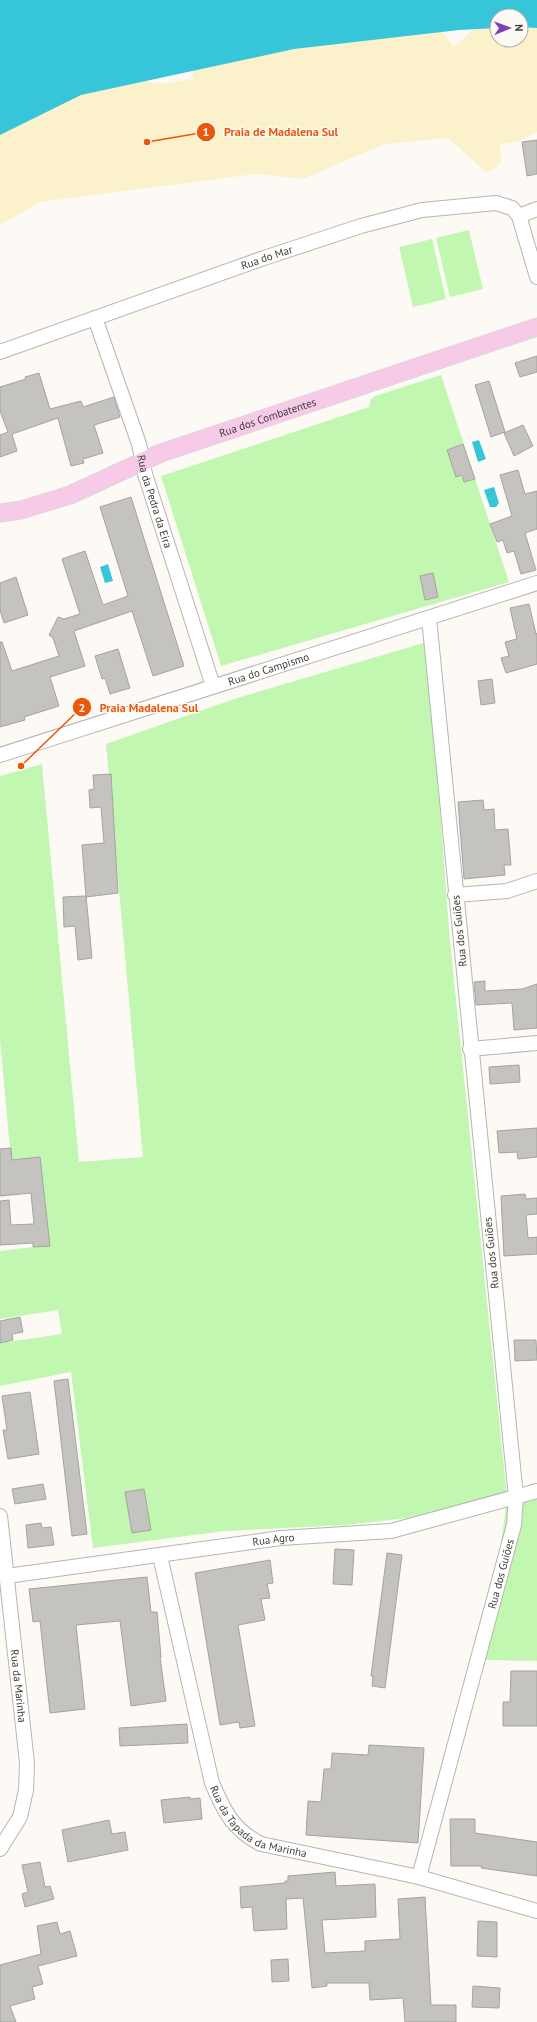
<svg xmlns="http://www.w3.org/2000/svg" width="537" height="2022" font-family="'PT Sans',sans-serif">
<rect width="100%" height="100%" fill="#fdfaf6"/>
<path fill="#c1f7b1" d="M469,230L483,289L450,297L436,238Z
M432,239L446,299L413,307L399,247Z
M441,375L509,582L221,666L161,476L369,407L371,399L375,396Z
M427,642L450,941L507,1497L537,1490V1661L486,1660L507,1498L469,1503L407,1518L346,1525L225,1531L93,1548L71,1372L0,1386V1343L62,1334L58,1310L0,1319V1251L50,1245L40,1157L11,1160L0,1039V776L42,764L79,1162L143,1157L106,744L234,699Z"/>
<path fill="#fbf1cb" fill-rule="evenodd" d="M418,0L454,47L473,30L475,0L537,4V132L517,142L500,144L501,163L487,173L448,138L384,144L303,179L255,174L40,202L0,225V111L77,60L158,84L194,79L181,32ZM497,16H521V40H497Z"/>
<path fill="#37c6d9" d="M0,0H537V28L521,27V16H497V28L459,30L294,49L81,95L0,135Z
M479,440L486,459L478,462L472,442Z
M494,487L499,503L496,507H490L484,490Z
M108,564L113,581L105,583L100,567Z"/>
<path fill="#c5c3bf" stroke="#a5a39f" d="M537,140V174L527,176L522,142Z
M537,356V372L520,377L515,363Z
M39,373L50,409L81,401L83,407L114,397L120,417L94,425L103,453L83,459L84,463L71,466L58,418L12,434L17,451L0,457V435L8,432L0,411V387L26,379L25,377Z
M489,381L505,432L491,437L475,385Z
M523,425L533,446L514,456L504,433Z
M463,444L475,479L464,482L462,475L456,477L447,450Z
M518,470L525,494L537,491V529L525,533L536,570L521,574L514,551L507,553L503,540L497,542L490,524L512,516L500,475Z
M131,497L184,666L153,676L132,611L74,631L85,666L50,677L59,706L24,717L25,720L0,727V642H2L12,671L59,656L53,638L49,635L58,617L64,619L80,614L62,559L85,551L103,605L128,596L100,507Z
M433,573L438,597L425,600L420,576Z
M16,577L28,615L4,623L0,610V583Z
M529,604L536,634L537,633V664L506,673L501,658L509,656L505,642L517,639L510,608Z
M118,649L130,688L110,694L105,678L102,679L95,656Z
M492,679L495,703L481,705L478,681Z
M111,774L118,893L86,897L82,845L104,843L101,807L90,808L89,790L94,789L93,775Z
M483,800L484,810L494,809L495,830L508,829L511,865H504L505,875L464,879L458,802Z
M86,896L92,958L78,960L75,926L64,927L63,897Z
M485,981V991L522,989L537,984V1028L514,1030L512,1003L476,1005L474,982Z
M519,1065L520,1082L490,1084L489,1067Z
M537,1128V1157L518,1159L517,1152L499,1153L497,1131Z
M11,1148L12,1160L40,1157L50,1246L33,1247V1243L0,1245V1201L9,1200L11,1225L34,1224L31,1193L0,1196V1149Z
M525,1194L526,1199L537,1198V1214L526,1215L528,1238L537,1237V1254L504,1256L501,1196Z
M20,1317L23,1332L12,1334L13,1340L0,1343V1321Z
M514,1340H536L537,1360L515,1361Z
M68,1379L87,1534L72,1536L54,1381Z
M30,1392L39,1454L8,1459L3,1430H7L2,1396Z
M43,1484L46,1499L15,1504L12,1489Z
M144,1489L151,1530L132,1533L125,1492Z
M41,1523L42,1528L51,1527L54,1545L28,1548L26,1525Z
M335,1549L354,1550L352,1585L333,1584Z
M387,1553L402,1555L385,1688L372,1686L373,1676H371Z
M270,1560L273,1583L267,1584L270,1598L261,1599L265,1620L238,1625L255,1726L240,1728L239,1722L220,1725L195,1573Z
M147,1577L151,1612H157L161,1657H160L166,1701L131,1706L120,1621L76,1625L85,1709L50,1713L40,1621L33,1622L29,1589Z
M511,1671H537V1726H503V1702H510Z
M187,1724L188,1743L120,1746L119,1728Z
M369,1745L424,1748L418,1843L306,1835L308,1801L321,1802L324,1769H331L332,1753L368,1755Z
M190,1797V1799L200,1798L202,1819L164,1823L161,1800Z
M450,1819H475V1833L537,1842V1876L481,1868L482,1866H451Z
M109,1820L112,1834L125,1832L128,1850L68,1862L62,1830Z
M40,1862L45,1887L50,1886L54,1899L25,1907L22,1894L28,1892L22,1865Z
M335,1872L336,1886L375,1884L376,1917L322,1920L325,1953L365,1951V1941L400,1939L398,1899L425,1897L431,2005H456V2022H405L403,1998L370,2000L369,1983H327V1986L312,1988L303,1898L286,1899L287,1929L254,1931L252,1907L241,1908L240,1887L285,1883V1881H288V1876Z
M478,1921L497,1922V1957L477,1956Z
M57,1922L60,1934L70,1931L77,1956L38,1966L43,1984L32,1987L35,1999L10,2006L16,2022H0V1965L41,1954L37,1926Z
M288,1959L289,1981L272,1982L271,1960Z
M473,1986L500,1988L499,2008L472,2007Z"/>
<g fill="none" stroke-linecap="round" stroke-linejoin="round">
<g stroke="#b7b5b1" stroke-width="16">
<g id="minor">
<path d="M519,216L537,209"/>
<path id="s1" d="M95,318L139,444L145,474L213,686"/>
<path id="s2" d="M0,352L264,258L361,226L422,210L496,203L512,208L519,216L537,277"/>
<path id="s3" d="M0,755L537,583"/>
<path d="M455,895L507,891L537,881"/>
<path d="M470,1049L537,1043"/>
<path id="s4" d="M0,1516L27,1763L26,1790L20,1817L0,1849"/>
<path id="s5" d="M160,1556L212,1783C224,1811 233,1830 261,1844L419,1877L537,1911"/>
<path id="s6" d="M7,1576L281,1538L391,1531L537,1491"/>
<path id="s7" d="M419,1877L514,1525L516,1497L429,618"/>
</g>
</g>
<g stroke="#d8d8d8" stroke-width="19">
<g id="major">
<path id="s8" d="M0,513L21,510L70,495L161,453L537,327"/>
</g>
</g>
<use href="#minor" stroke="#fff" stroke-width="14"/>
<use href="#major" stroke="#f7cbe8" stroke-width="17"/>
</g>
<g text-anchor="middle" stroke-width="3" stroke-linejoin="round" paint-order="stroke">
<g font-size="11" fill="#3e3d3b" stroke="#fdfaf6">
<text dy="4" stroke="none"><textPath href="#s2" startOffset="283">Rua do Mar</textPath></text>
<text dy="4" stroke="none"><textPath href="#s8" startOffset="285">Rua dos Combatentes</textPath></text>
<text dy="4" stroke="none"><textPath href="#s1" startOffset="193">Rua da Pedra da Eira</textPath></text>
<text dy="4" stroke="none"><textPath href="#s3" startOffset="282">Rua do Campismo</textPath></text>
<text transform="translate(459 931) rotate(-96)" y="4">Rua dos Guiões</text>
<text transform="translate(491 1253) rotate(-96)" y="4">Rua dos Guiões</text>
<text dy="4" stroke="none"><textPath href="#s6" startOffset="269">Rua Agro</textPath></text>
<text dy="4" stroke="none"><textPath href="#s7" startOffset="314">Rua dos Guiões</textPath></text>
<text dy="4" stroke="none"><textPath href="#s4" startOffset="171">Rua da Marinha</textPath></text>
<text dy="4" stroke="none"><textPath href="#s5" startOffset="298">Rua da Tapada da Marinha</textPath></text>
</g>
</g>
<path fill="none" stroke="#e8590c" stroke-width="1.5" d="M147 142L206 132M21 766L82 707"/>
<g fill="#e8590c" stroke="#fdfaf6" stroke-width="1.5">
<circle cx="147" cy="142" r="4"/>
<circle cx="21" cy="766" r="4"/>
<circle cx="206" cy="132" r="10"/>
<circle cx="82" cy="707" r="10"/>
</g>
<g font-size="12" text-anchor="middle" font-weight="bold" fill="#fff">
<text x="206" y="136">1</text>
<text x="82" y="712">2</text>
</g>
<g font-size="12" text-anchor="middle" font-weight="bold" fill="#e8590c" stroke="#fdfaf6" stroke-width="3" stroke-linejoin="round" paint-order="stroke">
<text x="281" y="136">Praia de Madalena Sul</text>
<text x="149" y="712">Praia Madalena Sul</text>
</g>
<g transform="translate(509 28) rotate(89)"><circle r="19" fill="#fdfaf6" stroke="#b1aeab"/>
<path d="M0-3L7 15L0 10L-7 15Z" fill="#7d3fb4"/>
<text y="-6" font-size="11" font-weight="bold" text-anchor="middle" fill="#3e3d3b">N</text>
</g>
</svg>
